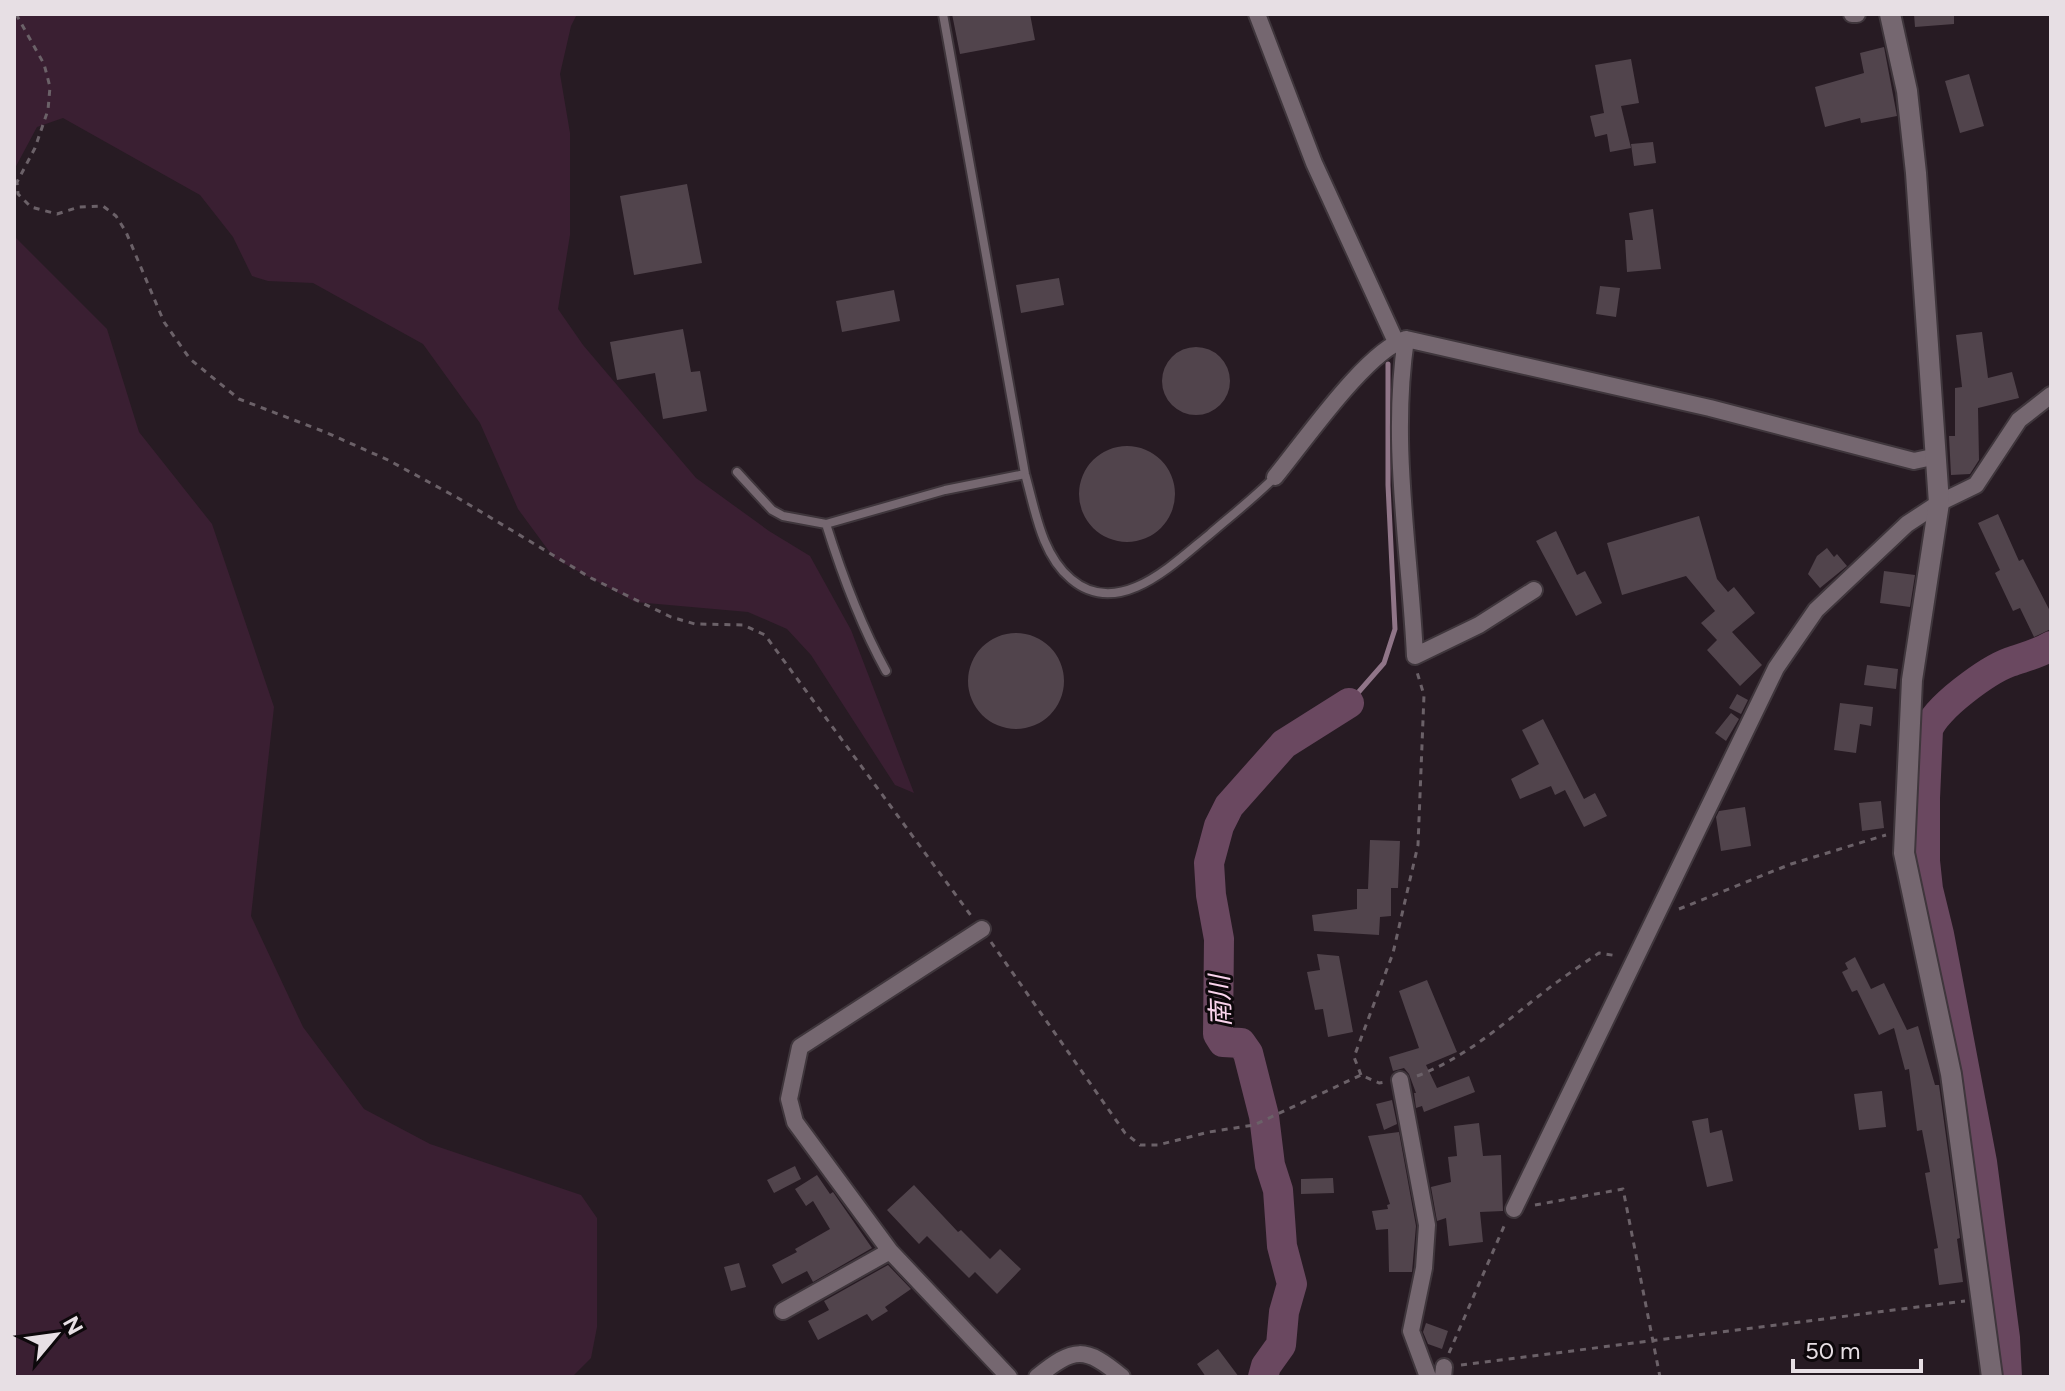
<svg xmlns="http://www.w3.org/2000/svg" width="2065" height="1391" font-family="Figtree,'Noto Sans JP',sans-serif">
<rect width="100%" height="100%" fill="#271b23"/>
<path fill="#3a1f32" d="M14,14H577L571,26L560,74L570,133V235L558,309L583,345L696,478L769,531L810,556L851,630L914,793L895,785L811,655L787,629L748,612L635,602L554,558L518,509L480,423L423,344L313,283L268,281L252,276L233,237L200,195L63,118L37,127L14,170Z
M14,236L107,329L139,432L212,524L274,707L251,916L303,1027L364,1109L430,1144L581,1195L597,1218V1327L591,1358L572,1377H14Z"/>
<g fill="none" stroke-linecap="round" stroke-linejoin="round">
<path stroke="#907588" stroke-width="5" d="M1349,703L1384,663L1395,629L1388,485V364"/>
<path stroke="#6a4860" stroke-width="30" d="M1263,1377L1266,1366L1281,1345L1284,1312L1292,1284L1282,1246L1278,1190L1270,1165L1264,1116L1248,1053L1241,1043L1223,1042L1218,1034L1219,939L1211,895L1209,863L1219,826L1229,806L1284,744L1349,703
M2007,1377L2005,1338L1982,1162L1939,934L1928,889L1925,861V798L1928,730C1935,708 1988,670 2010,662C2024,657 2038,654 2051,646"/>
</g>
<path fill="#51444c" d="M952,14H1030L1035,40L960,54Z
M1914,14H1954V24L1915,27Z
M1884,47L1897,116L1861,123L1860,118L1825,127L1815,87L1864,73L1860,53Z
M1631,59L1639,103L1621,106L1631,148L1610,152L1607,134L1595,137L1590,116L1604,113L1595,65Z
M1969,74L1984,126L1960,133L1945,81Z
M1653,142L1656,163L1634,166L1631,144Z
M687,184L702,263L634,275L620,196Z
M1653,209L1661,269L1627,272L1625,240H1633L1629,213Z
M1059,278L1064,305L1021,313L1016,285Z
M1600,286L1620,288L1616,317L1596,314Z
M894,290L900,321L842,332L836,301Z
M683,329L691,372L700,371L707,411L663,419L655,373L617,380L610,342Z
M1982,332L1988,378L2012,372L2019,398L1978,408L1979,460L1970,474L1951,475L1949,436H1955V388L1962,387L1956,335Z
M1162 381a34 34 0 1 1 68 0a34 34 0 1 1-68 0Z
M1079 494a48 48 0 1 1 96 0a48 48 0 1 1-96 0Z
M1998,514L2019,561L2023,559L2051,613V629L2034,637L2020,608L2013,611L1995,573L2000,570L1978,523Z
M1699,516L1717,579L1728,592L1734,587L1755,613L1732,632L1762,665L1740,686L1707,650L1717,640L1701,623L1715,611L1686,576L1622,595L1607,543Z
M1556,531L1577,575L1585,571L1602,603L1576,616L1536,541Z
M1827,548L1834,557L1837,554L1847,566L1820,588L1808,574L1817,556Z
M1884,571L1915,575L1910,607L1880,603Z
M968 681a48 48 0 1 1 96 0a48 48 0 1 1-96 0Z
M1867,665L1898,669L1896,689L1864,685Z
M1737,694L1748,700L1741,714L1729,708Z
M1840,703L1873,707L1871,726L1860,724L1856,753L1834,750Z
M1731,713L1739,719L1726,741L1715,733Z
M1543,719L1584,799L1595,793L1607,816L1584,827L1565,790L1555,795L1551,786L1520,799L1511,779L1539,764L1522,730Z
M1881,801L1884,828L1862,831L1859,803Z
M1745,807L1751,846L1721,851L1716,817L1719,811Z
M1370,840L1400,841L1398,888H1391V916L1380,917L1379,935L1314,931L1312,915L1357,909V889H1368Z
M1317,954L1339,956L1353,1032L1328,1037L1323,1009L1315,1010L1307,972L1320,970Z
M1855,957L1871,989L1884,983L1907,1030L1918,1026L1935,1085H1939L1960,1238L1957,1239L1963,1282L1939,1285L1934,1249L1938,1248L1925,1173L1930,1172L1922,1130L1917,1131L1909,1069L1905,1070L1894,1028L1879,1035L1857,990L1852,992L1842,972L1848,969L1845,963Z
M1427,980L1457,1052L1426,1065L1437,1088L1469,1076L1475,1092L1424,1112L1422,1106L1416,1108L1414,1093H1416L1409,1074L1404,1068L1393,1071L1389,1057L1419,1048L1399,991Z
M1882,1091L1886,1127L1859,1130L1854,1094Z
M1392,1100L1397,1124L1384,1130L1376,1104Z
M1708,1118L1710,1133L1722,1130L1733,1181L1707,1187L1692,1121Z
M1479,1123L1483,1156L1501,1155L1503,1211L1480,1212L1483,1242L1449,1246L1446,1218L1437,1221L1431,1187L1451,1182L1448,1157L1457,1156L1454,1126Z
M1399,1132L1416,1226L1412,1272H1389L1388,1229L1376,1230L1372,1211L1388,1209L1387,1205L1390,1204L1368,1136Z
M795,1166L801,1179L774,1193L767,1180Z
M817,1175L830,1194L833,1192L872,1248L813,1282L807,1271L782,1284L772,1265L797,1252L795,1249L830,1229L813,1201L806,1206L795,1189Z
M1333,1178L1334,1193L1301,1194V1179Z
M914,1185L958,1232L961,1230L990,1259L1000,1249L1021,1269L997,1294L975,1272L969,1278L927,1236L919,1244L887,1210Z
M739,1263L746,1287L731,1291L724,1267Z
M888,1265L911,1289L885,1307L888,1311L872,1321L867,1314L818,1340L808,1321L829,1310L824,1301Z
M1426,1323L1448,1331L1442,1349L1428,1344L1423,1332Z
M1218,1349L1239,1377H1206L1197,1364Z"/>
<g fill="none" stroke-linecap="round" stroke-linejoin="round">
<g stroke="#3f363c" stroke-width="12">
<path id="service" d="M943,14L1025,474C1035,509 1041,554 1071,579C1119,620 1174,563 1210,534C1232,515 1254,498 1275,477
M737,472L772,510L783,516L826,524L945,490L1025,474
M826,524C842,575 860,624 886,671"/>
</g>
<g stroke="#3f363c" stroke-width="20">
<path id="minor" d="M1257,14L1314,163L1396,342
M1852,14H1857
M1406,339C1390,444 1410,551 1415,656L1479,625L1534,590
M1275,477C1304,442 1367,350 1406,339L1710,408L1914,461L1937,456
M1400,1080L1427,1225L1424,1268L1411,1331L1428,1377
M1514,1209L1776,668L1816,610L1907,524L1939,503L1976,485L2019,420L2051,395
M890,1251L1009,1377
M783,1311L890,1251L795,1122L789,1099L800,1047L982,929
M1037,1377C1074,1347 1085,1346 1122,1377
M1443,1377L1444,1367"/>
</g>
<g stroke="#3f363c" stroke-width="24">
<path id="tertiary" d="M1890,14L1907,91L1916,173L1939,503L1912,680L1904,853L1951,1074L1992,1377"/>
</g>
<path stroke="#6b6168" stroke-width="3" stroke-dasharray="6 6" stroke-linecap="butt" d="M16,14L44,64L50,87L48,110L35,148L17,182L18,194L31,207L57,214L79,207L103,206L116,216L126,232L164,322L190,359L239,399L325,432L388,460L458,498L591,578L671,617L695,624L743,625L765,635L972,917
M1679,909L1791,864L1886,835
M991,942L1125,1133L1140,1145H1158L1209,1132L1254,1125L1361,1075L1379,1083L1386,1082
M1361,1075L1354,1057L1393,953L1418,845L1424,695L1417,672
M1417,1076C1470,1056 1508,1019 1553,985C1568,974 1584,963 1599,953L1618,956
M1535,1205L1623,1189L1660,1377
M1449,1353L1505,1224
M1461,1365L1965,1301"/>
<use href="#service" stroke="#756770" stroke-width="8"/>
<use href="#minor" stroke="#756770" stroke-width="16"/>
<use href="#tertiary" stroke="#756770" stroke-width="20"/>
</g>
<g text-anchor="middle" stroke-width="6" stroke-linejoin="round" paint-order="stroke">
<g font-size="26" font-style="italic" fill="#fad4ed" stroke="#0d080b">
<text transform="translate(1220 1001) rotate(-92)" y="9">南川</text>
</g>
</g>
<rect width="2065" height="1391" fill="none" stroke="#e7dfe4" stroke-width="32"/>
<g transform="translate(56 1335) rotate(61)" stroke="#0d080b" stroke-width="6" paint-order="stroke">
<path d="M0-6L14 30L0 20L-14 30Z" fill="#e7dfe4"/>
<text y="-12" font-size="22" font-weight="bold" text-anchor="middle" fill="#e7dfe4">N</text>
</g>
<path d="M1793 1359v12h128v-12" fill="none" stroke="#e7dfe4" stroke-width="4"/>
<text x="1805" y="1359" font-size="24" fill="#e7dfe4" stroke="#0d080b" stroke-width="6" paint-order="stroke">50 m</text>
</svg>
